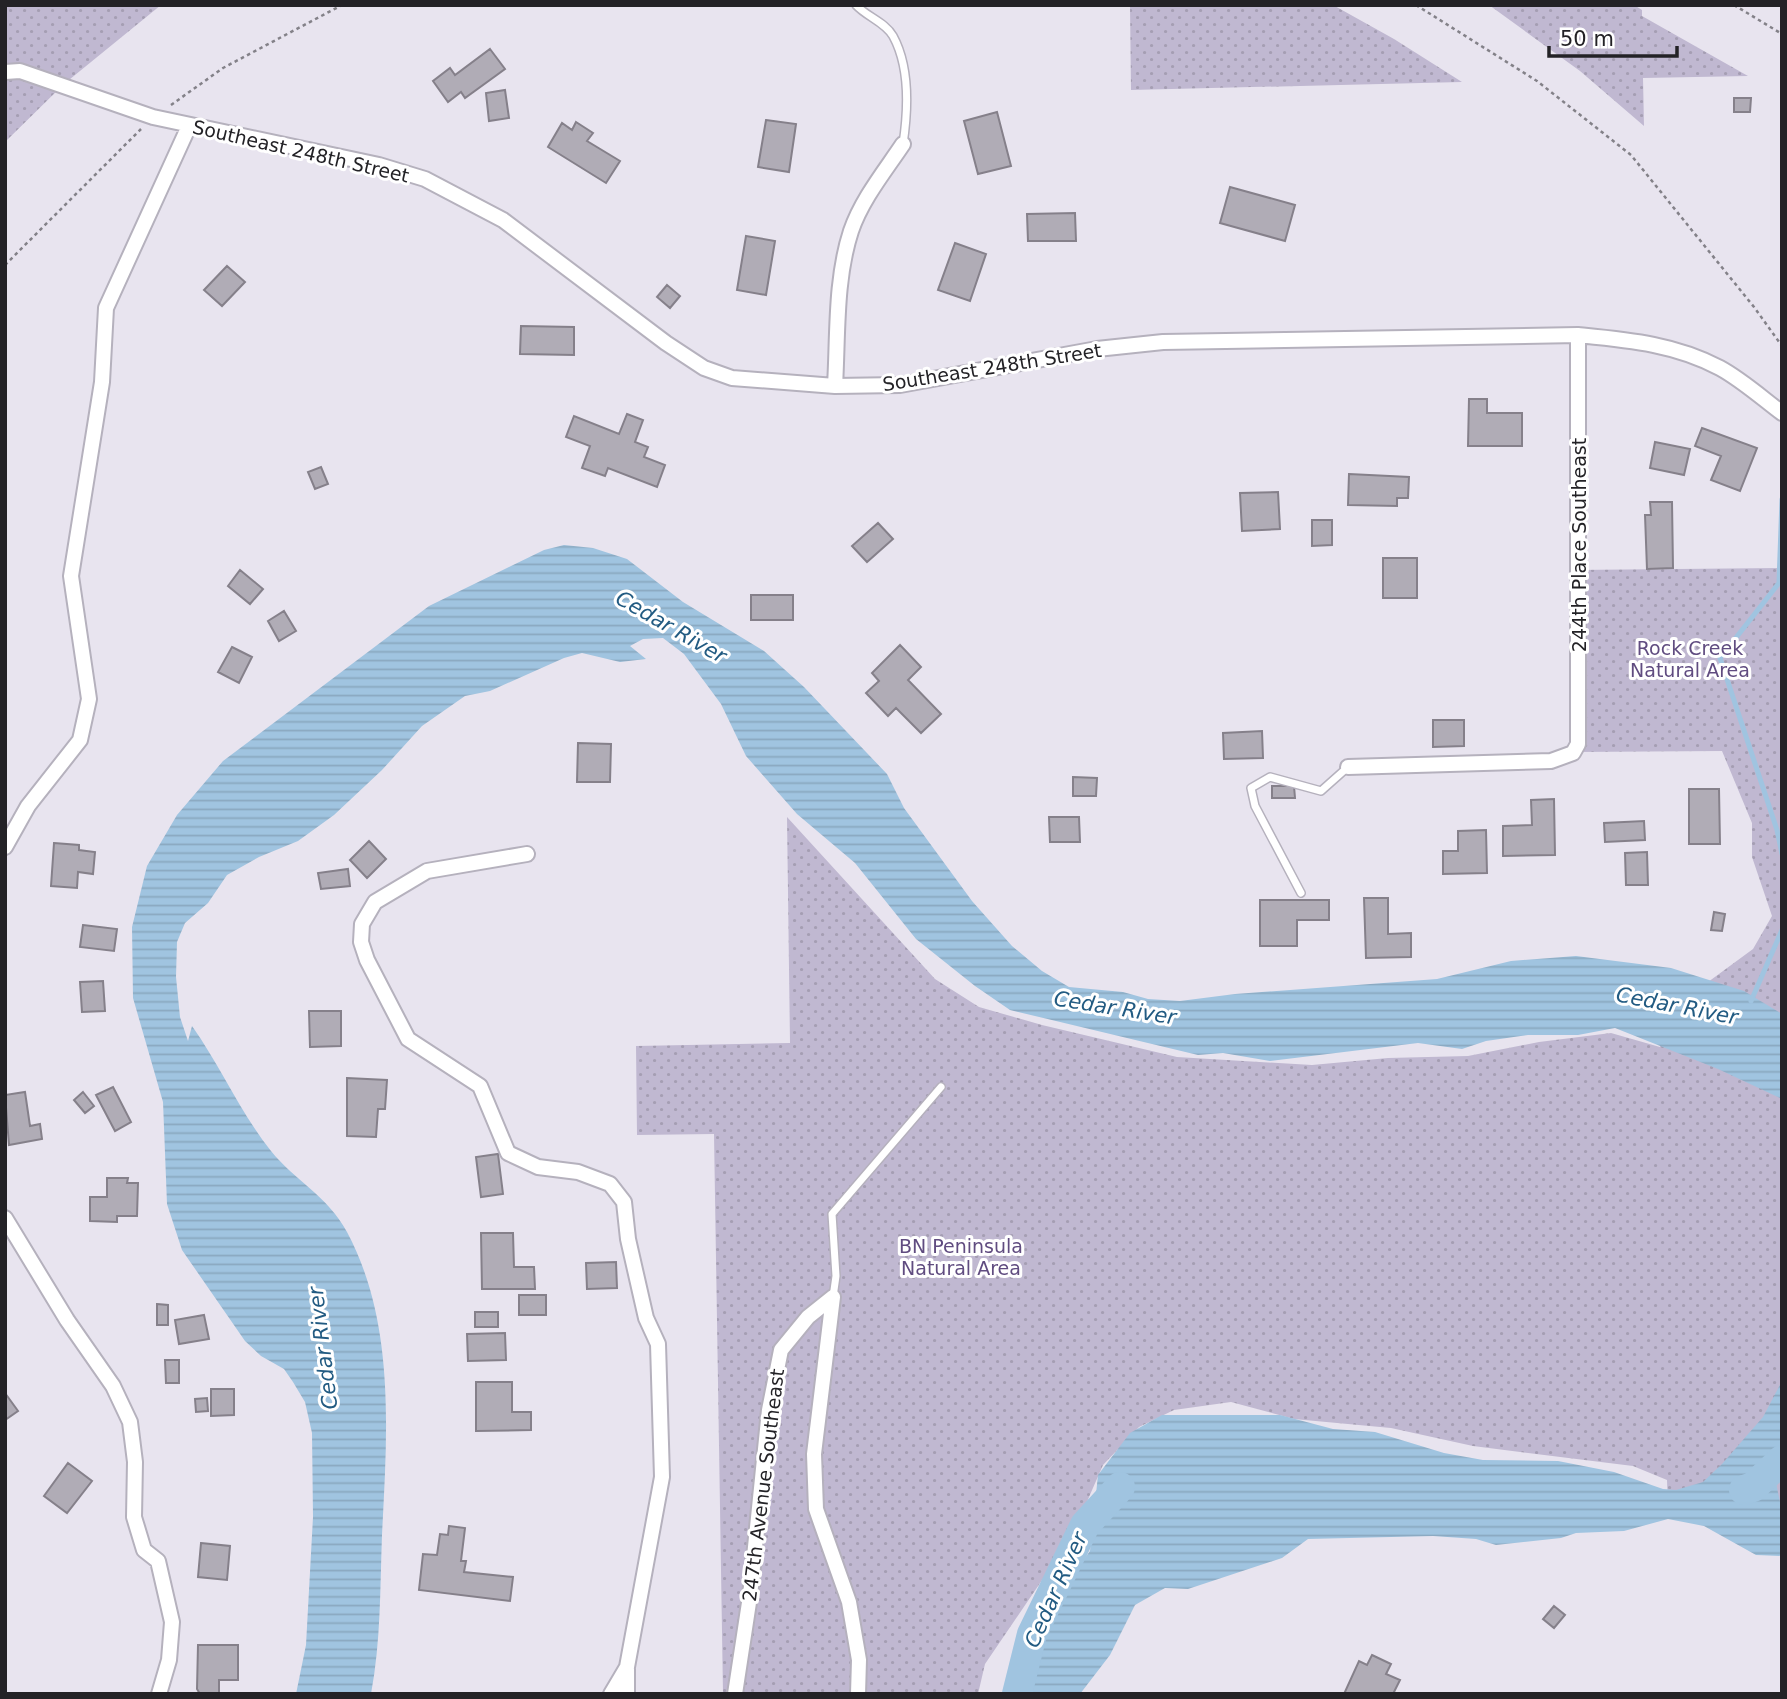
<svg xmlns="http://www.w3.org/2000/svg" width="1787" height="1699" font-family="'DejaVu Sans',sans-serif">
<defs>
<pattern id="park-dots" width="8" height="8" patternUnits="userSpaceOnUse" patternTransform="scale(1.75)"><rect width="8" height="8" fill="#c0b8d1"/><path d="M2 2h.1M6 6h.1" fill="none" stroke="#a59eb3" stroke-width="1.8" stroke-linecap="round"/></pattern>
<pattern id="water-rules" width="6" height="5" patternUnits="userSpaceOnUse" patternTransform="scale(1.75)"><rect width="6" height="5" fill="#a0c4e0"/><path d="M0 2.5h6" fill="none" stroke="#8aa8c0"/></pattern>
</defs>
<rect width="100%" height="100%" fill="#e8e4ef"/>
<path fill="url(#park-dots)" d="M7,5H161L64,84L5,142Z
M1130,5H1333L1394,39L1462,82L1131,90Z
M1489,5H1634L1642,10V16L1748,76L1643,78L1644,126L1580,71Z
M1782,568V1556L1668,1507L1667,1480L1633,1466L1473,1446L1391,1428L1294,1419L1231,1402L1174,1410L1139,1427L1103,1465L1072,1536L985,1664L978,1694H723L714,1134L637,1135L636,1046L790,1043L787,817L935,979L979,1007L1042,1025L1177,1057L1312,1065L1388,1058L1468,1056L1539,1042L1611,1033L1660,1047L1659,1018L1753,949L1772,916L1752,857V823L1722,751L1575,752L1573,570Z"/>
<path fill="url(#water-rules)" d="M564,545L593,548L627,559L683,602L764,651L804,687L887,774L904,808L972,901L1012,946L1042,971L1069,987L1123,992L1148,999L1180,1001L1235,994L1437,979L1511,961L1576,956L1671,968L1744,991L1782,1014V1099L1718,1069L1615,1028L1578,1035H1528L1486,1041L1462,1049L1418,1043L1270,1061L1223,1053L1198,1055L1010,1010L975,986L916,939L855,863L797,814L746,756L721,704L684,654L663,638L643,639L630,646L646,659L620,662L582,653L564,658L490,691L465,696L422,726L382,770L334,815L298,841L259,857L227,875L208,903L185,923L177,942L176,977L180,1017L188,1041L192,1026C221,1067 240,1112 271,1151C295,1181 328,1196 347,1232C396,1324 387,1434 382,1535C380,1588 381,1641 371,1694H296L306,1645L313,1517L312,1433L305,1402L293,1382L284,1369L261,1356L245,1341L182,1250L167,1204L163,1102L133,998L132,927L147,866L177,815L223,761L429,606L544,550Z
M1782,1381V1447C1768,1465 1779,1492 1782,1512C1784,1526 1782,1542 1782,1556L1756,1555L1704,1526L1668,1519L1624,1531L1576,1533L1561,1538L1496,1545L1476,1539L1433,1536L1308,1539L1282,1558L1188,1589L1165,1588L1135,1605L1110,1655L1080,1694H1003L1021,1646L1048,1601L1066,1584L1090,1551L1098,1475L1130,1433L1162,1415H1280L1333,1429L1375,1432L1444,1453L1483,1460L1558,1461L1614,1472L1663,1489L1676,1490L1703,1482L1722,1464L1763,1417Z"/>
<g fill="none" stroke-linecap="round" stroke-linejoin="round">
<path stroke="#a0c4e0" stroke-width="5" d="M1782,499L1779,583L1720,658L1777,830L1782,854
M1751,1001L1782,930"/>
<path stroke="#a0c4e0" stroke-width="30" d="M1744,1490L1753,1487L1782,1460
M1017,1694L1032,1634L1085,1525L1120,1487"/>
</g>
<path fill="#b0acb6" stroke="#85808a" stroke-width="2" d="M490,49L505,69L465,98L461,92L448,102L433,81L450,68L455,75Z
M505,90L509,118L489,121L486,93Z
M1734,98H1751L1750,112H1734Z
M997,112L1011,166L978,174L964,121Z
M766,120L796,124L789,172L758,167Z
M576,122L593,133L587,141L620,161L606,183L548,147L562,123L572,130Z
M1230,187L1295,205L1285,241L1220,223Z
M1075,213L1076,241H1028L1027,214Z
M746,236L775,241L766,295L737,290Z
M955,243L986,254L970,301L938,290Z
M227,266L245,282L222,306L204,290Z
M667,285L680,296L670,308L657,297Z
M521,326L574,327V355L520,354Z
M1469,399H1487V413H1522V446H1468Z
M627,414L643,420L635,442L648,447L644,457L665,465L657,487L608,468L605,476L582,468L590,446L566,437L574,416L619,434Z
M1702,428L1757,448L1740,491L1711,480L1721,456L1695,446Z
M1655,442L1690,449L1684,475L1650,468Z
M321,467L328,484L315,489L308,472Z
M1349,474L1409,477L1408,498H1397V506L1348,505Z
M1278,492L1280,529L1242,531L1240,493Z
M1650,502H1672L1673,568L1647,569L1645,515H1651Z
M1312,520H1332V545L1312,546Z
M878,523L893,539L867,562L852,546Z
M1383,558H1417V598H1383Z
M240,570L263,589L250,604L228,586Z
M751,595H793V620H751Z
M284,611L296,631L279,641L268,621Z
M900,645L921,667L908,680L941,714L921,733L896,708L888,716L866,693L879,681L872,673Z
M232,647L252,657L239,683L218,672Z
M1433,720H1464V746L1433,747Z
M1262,731L1263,758L1224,759L1223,733Z
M578,743L611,744L610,782H577Z
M1073,777L1097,778L1096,796H1073Z
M1272,786H1294L1295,798H1272Z
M1689,789H1719L1720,844H1689Z
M1554,799L1555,855L1503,856V826L1532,825L1531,800Z
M1049,817H1079L1080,842H1050Z
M1644,821L1645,840L1605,842L1604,823Z
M1486,830L1487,873L1443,874V851H1458V831Z
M369,841L386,859L367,878L350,860Z
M54,843L79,845V850L95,852L93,874L78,872L77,888L51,886Z
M1647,852L1648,885H1626L1625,853Z
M348,869L350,886L321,889L318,873Z
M1364,898H1388V934L1411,933V957L1366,958Z
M1260,900H1329V920H1297V946H1260Z
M1714,912L1725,914L1722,931L1711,930Z
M83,925L117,929L114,951L80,947Z
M103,981L105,1011L82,1012L80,982Z
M309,1011H341V1046L310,1047Z
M347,1078L387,1080L385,1109H378L376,1137L347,1136Z
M113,1087L131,1122L115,1131L96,1095Z
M25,1092L30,1126L40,1124L42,1139L9,1145L5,1095Z
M83,1092L94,1106L85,1113L74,1100Z
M498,1154L503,1194L481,1197L476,1157Z
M107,1178H128L127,1183H138L137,1216H117V1222L90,1221V1197H107Z
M481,1233H513L514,1267H534L535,1289H482Z
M616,1262L617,1288L587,1289L586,1263Z
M519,1295H546V1315H519Z
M157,1304L168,1305V1325H157Z
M475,1312H498V1327H475Z
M204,1315L209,1339L179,1344L175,1320Z
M505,1333L506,1360L468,1361L467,1334Z
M165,1360H179V1383H166Z
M476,1382H512V1412H531V1430L476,1431Z
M211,1389H234V1415L211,1416Z
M5,1393L18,1411L5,1420Z
M207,1398L208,1411L196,1412L195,1399Z
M68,1463L92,1481L67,1513L44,1496Z
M449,1526L465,1528L461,1561H466L464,1572L513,1577L510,1601L419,1590L423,1554L437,1555L440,1534L448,1535Z
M201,1543L230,1546L227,1580L198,1577Z
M1554,1606L1565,1615L1554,1628L1543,1619Z
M198,1645H238V1680H219V1694H200L197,1689Z
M1372,1655L1391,1664L1386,1674L1400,1680L1393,1694H1344L1359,1661L1367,1665Z"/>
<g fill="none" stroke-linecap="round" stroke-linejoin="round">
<g stroke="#b5b1bd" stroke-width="10">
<path id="service" d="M856,5C867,17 885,22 893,36C910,67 908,111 903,144
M1301,893L1255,806L1251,788L1270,777L1321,791L1348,767
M833,1297L836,1276L832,1214L941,1087"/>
</g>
<g stroke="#b5b1bd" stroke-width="18">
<path id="minor" d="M5,72L20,71L153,117L379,165L425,179L503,220L666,343L704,368L732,378L835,386L900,385L1097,349L1163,342L1578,335C1628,340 1675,344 1720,368C1742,380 1762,398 1782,413
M835,386C838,335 835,280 851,231C862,199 885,171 903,144
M1348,767L1551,761L1573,753L1578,744V335
M5,847L28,806L80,740L89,699L71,576L102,382L106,308L189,126
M527,854L427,871L375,902L362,924L361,942L367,960L408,1039L480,1086L508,1153L538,1167L578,1172L610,1184L624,1202L628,1239L646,1318L658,1344L662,1477L627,1667L611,1694
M5,1218L67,1320L113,1386L130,1422L135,1462L134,1517L144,1550L158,1561L172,1622L169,1660L159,1694
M833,1297L814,1454L816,1509L849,1602L859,1660L858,1694
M627,1694V1669
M735,1694L750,1596L769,1410L781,1350L808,1317L833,1297"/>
</g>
<path stroke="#838188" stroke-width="2.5" stroke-dasharray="3.5 3.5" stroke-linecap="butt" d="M1416,5L1537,81L1631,155L1754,307L1782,346
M1734,5L1782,34
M171,105L223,68L342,5
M5,265L141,129"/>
<use href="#service" stroke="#fff" stroke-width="7"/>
<use href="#minor" stroke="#fff" stroke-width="14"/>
</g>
<g text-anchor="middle" stroke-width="6" stroke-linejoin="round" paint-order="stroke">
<g font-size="19" fill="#232226" stroke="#fff">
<text transform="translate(301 151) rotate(13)" y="7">Southeast 248th Street</text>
<text transform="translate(992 367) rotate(-9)" y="7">Southeast 248th Street</text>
<text transform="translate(1579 545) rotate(-90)" y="7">244th Place Southeast</text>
<text transform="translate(763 1485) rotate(-83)" y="7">247th Avenue Southeast</text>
</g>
<g font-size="19" fill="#604c80" stroke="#fff">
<text x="1690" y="655">Rock Creek<tspan x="1690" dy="22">Natural Area</tspan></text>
<text x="961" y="1253">BN Peninsula<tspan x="961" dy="22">Natural Area</tspan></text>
</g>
<g font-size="21" font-style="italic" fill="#225b82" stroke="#fff">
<text transform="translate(671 627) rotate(30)" y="7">Cedar River</text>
<text transform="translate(1677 1006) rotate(11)" y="7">Cedar River</text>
<text transform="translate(1115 1008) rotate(9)" y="7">Cedar River</text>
<text transform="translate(323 1348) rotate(-97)" y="7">Cedar River</text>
<text transform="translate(1056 1590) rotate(-66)" y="7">Cedar River</text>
</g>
</g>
<rect width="1787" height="1699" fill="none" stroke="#232226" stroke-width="14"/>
<path d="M1549 46v10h128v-10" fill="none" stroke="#232226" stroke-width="3.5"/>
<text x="1560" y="46" font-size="21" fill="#232226" stroke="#ffffff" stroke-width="5" paint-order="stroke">50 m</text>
</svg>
